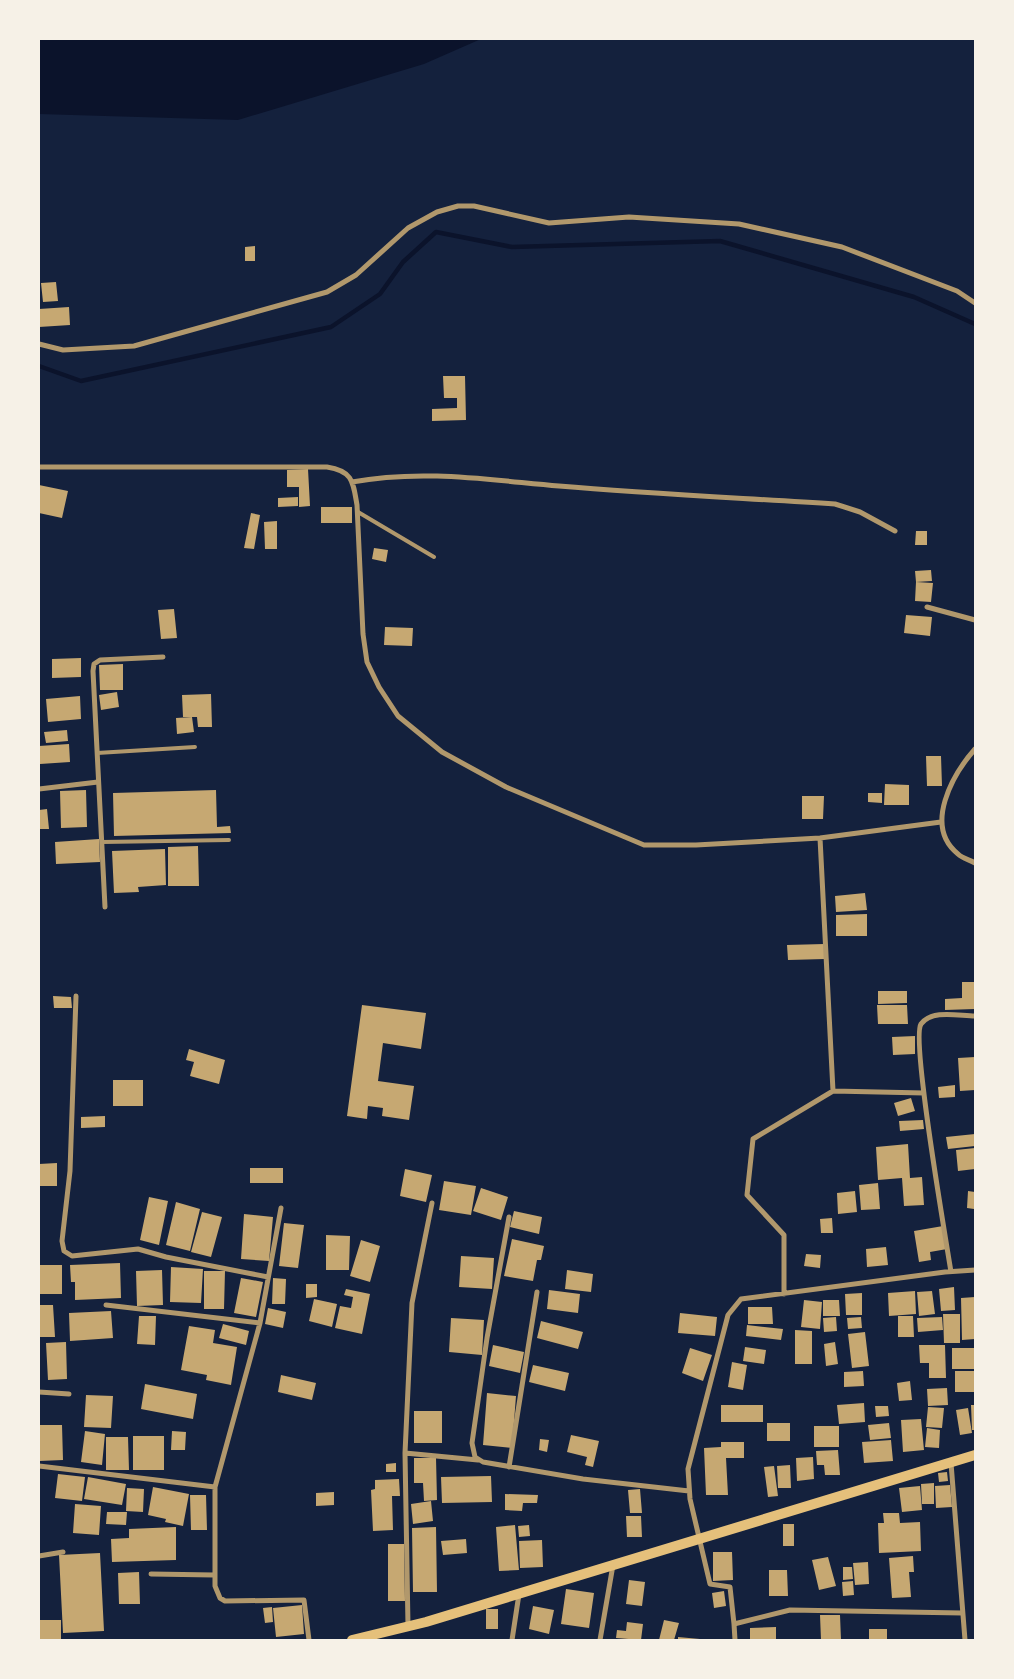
<svg xmlns="http://www.w3.org/2000/svg" width="1014" height="1679" font-family="Figtree,sans-serif">
<rect width="100%" height="100%" fill="#14213d"/>
<path fill="#0b132b" d="M39,39H481L424,64L238,120L39,114Z"/>
<g fill="none" stroke-linecap="round" stroke-linejoin="round">
<path stroke="#0b132b" stroke-width="4.5" d="M39,366L81,381L331,327L380,294L403,262L436,232L512,247L720,241L914,297L975,324"/>
</g>
<path fill="#c6a872" d="M255,246V261H245V247Z
M56,282L58,301L43,302L41,283Z
M69,307L70,325L39,327V309Z
M443,376H465L466,420L432,421V409L457,408V398H444Z
M308,469L310,506L299,507V487H287V470Z
M39,485L68,491L62,518L39,513Z
M298,497V506L278,507V498Z
M321,507H352V523H321Z
M251,513L260,515L254,549L244,548Z
M277,521V549H265L264,522Z
M916,531H927V545H915Z
M374,548L388,550L386,562L372,559Z
M931,570L932,581L916,582L915,571Z
M916,582L933,583L931,602L915,601Z
M174,609L177,638L161,639L158,610Z
M906,615L932,617L930,636L904,633Z
M385,627L413,628L412,646L384,645Z
M81,658V677L52,678V659Z
M123,664V690H100L99,665Z
M117,692L119,707L101,710L99,695Z
M211,694L212,727H198L197,717H183L182,695Z
M80,696L81,719L48,722L46,699Z
M192,717L194,732L177,734L176,718Z
M67,730L68,741L46,743L44,732Z
M69,744L70,762L40,764L39,746Z
M926,756H941L942,786H927Z
M885,784L909,785V805H884Z
M86,790L87,827L61,828L60,791Z
M216,790L217,827L230,826L231,833L114,836L113,793Z
M868,793H882V803L868,802Z
M802,796H824L823,819H802Z
M47,809L49,829H39V810Z
M99,839L100,862L56,864L55,842Z
M198,846L199,886H168V847Z
M165,849L166,885L138,887L139,892L114,893L112,851Z
M865,893L867,910L836,912L835,896Z
M867,914V936H836V915Z
M824,944L825,959L788,960L787,945Z
M962,982H975V1009L945,1010V999L962,998Z
M878,991H907V1003L878,1004Z
M53,996L71,997L72,1008H54Z
M362,1005L426,1013L421,1049L383,1043L378,1081L414,1086L409,1120L382,1116L383,1108L368,1106L367,1119L347,1116Z
M877,1005H907L908,1024H878Z
M915,1036V1054L893,1055L892,1037Z
M189,1049L225,1060L219,1084L190,1076L194,1062L186,1060Z
M975,1057V1090L960,1091L958,1058Z
M113,1080H143V1106H113Z
M955,1085V1097L939,1098L938,1087Z
M911,1098L915,1111L898,1116L894,1103Z
M105,1116V1127L81,1128V1117Z
M923,1120L924,1129L900,1131L899,1121Z
M975,1134V1146L948,1149L946,1137Z
M908,1144L910,1178L922,1177L924,1205L904,1206L902,1178L878,1180L876,1147Z
M975,1148V1169L958,1171L956,1150Z
M57,1163V1186H39V1164Z
M250,1168H283V1183H250Z
M405,1169L432,1175L426,1202L400,1196Z
M444,1181L476,1186L471,1215L439,1210Z
M878,1183L880,1209L861,1210L859,1185Z
M481,1188L508,1197L501,1220L473,1211Z
M855,1191L857,1212L838,1214L837,1193Z
M968,1191L975,1192L974,1209L967,1208Z
M149,1197L168,1201L159,1245L140,1240Z
M176,1202L200,1209L190,1251L166,1245Z
M514,1211L542,1217L539,1234L510,1227Z
M202,1212L222,1217L211,1257L191,1252Z
M244,1214L273,1217L269,1261L241,1259Z
M832,1218L833,1233H821L820,1219Z
M284,1223L304,1225L298,1268L279,1266Z
M943,1226L947,1249L930,1252L931,1260L919,1262L914,1231Z
M326,1235L350,1236L349,1270H326Z
M512,1239L544,1246L541,1260H537L533,1281L504,1276Z
M361,1240L380,1246L370,1282L350,1276Z
M886,1247L888,1265L867,1267L866,1249Z
M806,1254L821,1255L820,1268L804,1266Z
M461,1256L494,1258L492,1289L459,1287Z
M120,1263L121,1298L75,1300V1282H71L70,1265Z
M39,1265H62V1294H39Z
M171,1267L203,1269L201,1303L170,1302Z
M162,1270L163,1305L137,1306L136,1271Z
M567,1270L593,1274L591,1292L565,1289Z
M204,1271H225L224,1309H204Z
M241,1278L263,1282L256,1317L234,1313Z
M273,1278L286,1279L285,1304H272Z
M306,1284H317V1297L306,1298Z
M954,1287L955,1310L941,1311L939,1289Z
M346,1289L370,1294L362,1334L335,1328L340,1306L351,1308L353,1297L344,1295Z
M549,1290L580,1294L578,1313L547,1309Z
M915,1291L916,1314L889,1316L888,1293Z
M932,1291L935,1314L919,1316L917,1292Z
M862,1293V1315H846L845,1294Z
M975,1297V1339L962,1340L961,1298Z
M314,1299L337,1304L332,1327L309,1321Z
M804,1300L822,1302L820,1329L801,1327Z
M823,1300H839L840,1316H823Z
M39,1305H53L55,1337H39Z
M748,1307H772L773,1324H748Z
M268,1308L286,1312L283,1328L265,1324Z
M111,1311L113,1338L70,1341L69,1313Z
M680,1313L717,1317L715,1336L678,1333Z
M943,1314H960V1343H944Z
M139,1316H156L155,1345L137,1344Z
M898,1316H913L914,1337H898Z
M836,1317L837,1331L824,1332L823,1318Z
M861,1317L862,1328L848,1329L847,1318Z
M942,1317L943,1330L918,1332L917,1318Z
M451,1318L484,1320L482,1355L449,1352Z
M541,1321L583,1332L578,1349L537,1338Z
M223,1324L249,1331L246,1345L219,1338Z
M747,1325L783,1329L781,1340L746,1336Z
M189,1326L215,1330L213,1343L237,1347L231,1385L206,1380L207,1375L181,1370Z
M795,1330L812,1331V1364H795Z
M865,1332L869,1366L852,1368L848,1334Z
M66,1342L67,1379L48,1380L46,1343Z
M835,1342L838,1364L826,1366L824,1344Z
M493,1345L524,1352L520,1373L489,1366Z
M919,1345H945L946,1378H929V1363H920Z
M745,1347L766,1350L764,1364L743,1361Z
M690,1348L712,1355L703,1381L682,1373Z
M952,1348H975V1369H952Z
M732,1362L747,1365L743,1390L728,1387Z
M533,1365L569,1373L565,1391L529,1382Z
M863,1371L864,1386L844,1387V1372Z
M955,1371H975V1392H955Z
M281,1375L316,1383L312,1400L278,1392Z
M910,1381L912,1400L899,1401L897,1383Z
M145,1384L197,1394L193,1419L141,1409Z
M947,1388L948,1405L928,1406L927,1389Z
M487,1393L516,1396L512,1448L483,1445Z
M86,1395L113,1396L111,1428L84,1427Z
M864,1403L865,1422L839,1424L837,1405Z
M721,1405H763V1422H721Z
M971,1405H975V1430H972Z
M875,1406H888L889,1416L876,1417Z
M928,1407L944,1408L942,1428L926,1427Z
M968,1408L972,1433L960,1435L956,1410Z
M414,1411H442V1443H414Z
M921,1419L924,1450L903,1452L901,1420Z
M767,1423H790V1441H767Z
M889,1423L891,1438L870,1440L868,1425Z
M39,1425H62L63,1460L39,1461Z
M814,1426H839V1447H814Z
M927,1428L940,1430L939,1448L925,1447Z
M85,1431L105,1434L102,1465L81,1462Z
M172,1431L186,1432L185,1450H171Z
M571,1435L599,1441L593,1467L585,1465L587,1457L567,1452Z
M133,1436H164V1470H133Z
M106,1437H128L129,1470H106Z
M540,1439L549,1440L547,1452L539,1450Z
M891,1440L893,1461L864,1463L862,1442Z
M721,1442H744V1458H726L728,1495H706L704,1448L721,1447Z
M838,1450L840,1475H825L824,1465H817L816,1451Z
M813,1457L814,1479L797,1481L796,1458Z
M414,1458H436L437,1500L424,1501L423,1483H414Z
M396,1463V1472H386V1464Z
M790,1465L791,1488H778L777,1466Z
M774,1466L778,1496L768,1497L764,1467Z
M947,1472L948,1481L939,1482L938,1473Z
M58,1474L85,1477L82,1501L55,1498Z
M491,1476L492,1502L442,1503L441,1477Z
M88,1477L126,1484L122,1505L84,1499Z
M399,1479L400,1496H392L393,1530L373,1531L371,1490L375,1489V1480Z
M934,1483V1504H922L921,1484Z
M950,1485L952,1507L936,1508L935,1486Z
M920,1486L922,1510L902,1512L899,1488Z
M153,1487L189,1494L183,1526L165,1522L166,1519L148,1515Z
M127,1488L144,1489L143,1512L126,1511Z
M640,1489L642,1513H630L628,1490Z
M334,1492V1505L316,1506V1493Z
M505,1494L538,1495L537,1503H523L522,1511L505,1510Z
M190,1495H206L207,1530H191Z
M431,1501L433,1521L413,1524L411,1504Z
M75,1504L101,1506L99,1535L73,1533Z
M107,1512H127L126,1525L106,1524Z
M883,1513H899L900,1523L920,1522L921,1551L879,1553L878,1523H884Z
M626,1516H641L642,1537H627Z
M783,1524H794V1546H783Z
M515,1525L519,1570L499,1571L496,1527Z
M529,1525L530,1536L519,1537L518,1526Z
M176,1527V1560L112,1562L111,1539L129,1538V1529Z
M436,1527L437,1592H413L412,1528Z
M466,1539L467,1553L443,1555L441,1541Z
M542,1540L543,1567L520,1568L519,1541Z
M388,1544H404L405,1601H388Z
M713,1552H732L733,1580L713,1581Z
M100,1553L104,1631L63,1633L59,1555Z
M913,1556L914,1572H909L911,1597L892,1598L889,1558Z
M828,1557L836,1586L819,1590L812,1560Z
M868,1562L869,1584L855,1585L853,1563Z
M843,1567H852L853,1579L843,1580Z
M769,1570H787L788,1596H769Z
M139,1572L140,1604H119L118,1573Z
M629,1580L645,1582L642,1606L626,1604Z
M853,1581L854,1595L843,1596L842,1582Z
M566,1589L594,1593L589,1628L561,1624Z
M724,1591L726,1606L714,1608L712,1593Z
M302,1605L304,1634L276,1637L273,1608Z
M533,1606L554,1610L549,1634L529,1629Z
M272,1607L273,1622L265,1623L263,1608Z
M486,1609H498V1629H486Z
M820,1615H840L841,1640H821Z
M39,1620H61V1640H39Z
M664,1620L679,1623L674,1640H659Z
M627,1622L643,1624L641,1640L616,1638L617,1630L626,1631Z
M776,1627V1640H750V1628Z
M869,1629H887V1640H869Z
M678,1637L700,1639V1640H678Z"/>
<g fill="none" stroke-linecap="round" stroke-linejoin="round">
<path stroke="#b1986c" stroke-width="4" d="M358,512L434,557
M97,753L195,747
M102,842L229,840"/>
<path stroke="#b1986c" stroke-width="5" d="M39,344L63,350L134,346L327,292L356,275L408,228L437,212L458,206H474L549,223L629,217L739,224L842,247L957,291L975,303
M39,467H327C353,471 353,482 357,505L363,634L367,662L379,687L398,716L442,752L506,787L644,845H696L820,838L941,822
M352,482C422,469 489,480 559,486C651,494 743,498 835,504L860,512L895,531
M927,607L975,620
M975,749C953,774 923,826 958,854C962,858 970,860 975,863
M39,789L98,782
M820,838L833,1091
M105,907L93,671L94,664L100,660L163,657
M76,996L70,1171L62,1241L64,1251L72,1256L138,1249L166,1257L268,1277
M281,1208L260,1323L215,1487V1586L220,1598L225,1601L304,1600L309,1640
M509,1217L487,1338L472,1443L475,1457L483,1462L583,1479L689,1491
M951,1272C946,1240 911,1039 921,1024C932,1009 959,1016 975,1016
M784,1294V1235L747,1195L753,1139L833,1091L924,1093
M106,1305L260,1323
M39,1392L69,1394
M405,1453L478,1460
M951,1463L965,1640
M39,1466L215,1487
M509,1467L537,1292
M39,1556L63,1552
M151,1574L214,1575
M734,1624L730,1587L710,1584L690,1499L688,1469L728,1315L741,1299L945,1272L975,1270
M408,1626L405,1453L412,1303L432,1203
M512,1640L519,1594
M600,1640L613,1565
M735,1640L734,1624L790,1610L962,1613"/>
<path stroke="#e5c07b" stroke-width="10" d="M352,1640L426,1622L975,1455"/>
</g>
<rect width="1014" height="1679" fill="none" stroke="#f6f1e7" stroke-width="80"/>
</svg>
